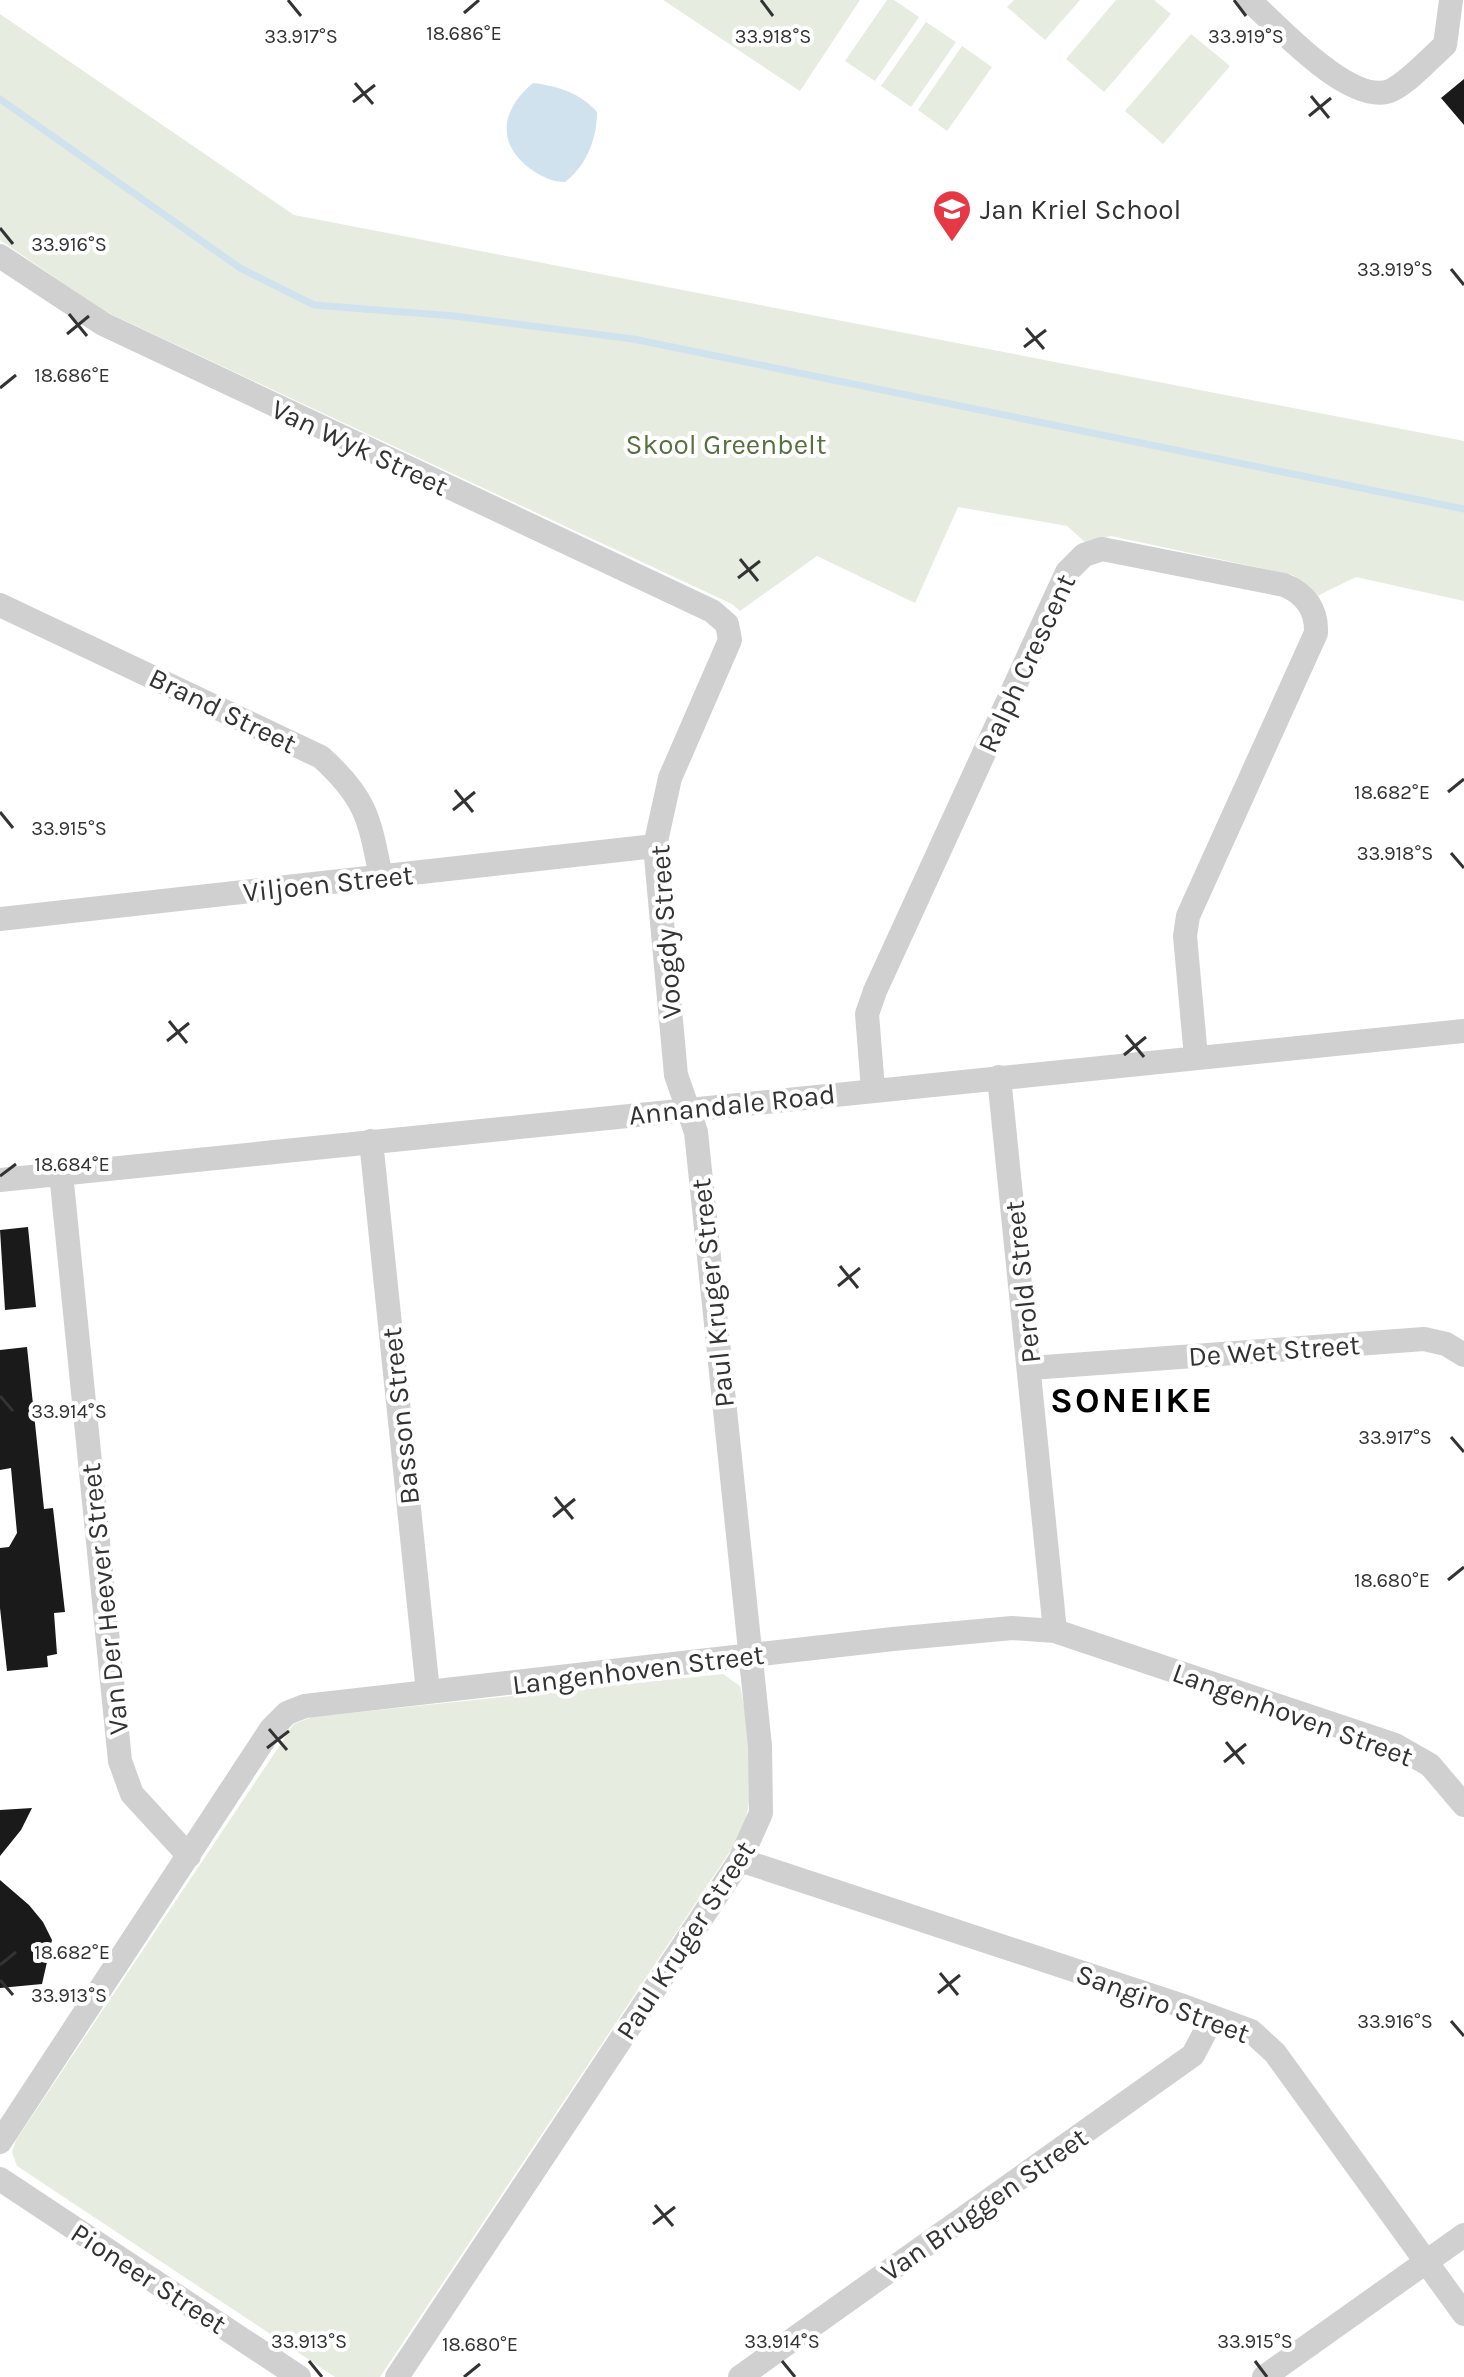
<svg xmlns="http://www.w3.org/2000/svg" width="1464" height="2377" font-family="Karla,sans-serif">
<rect width="100%" height="100%" fill="#fff"/>
<path fill="#e6ecdf" d="M663,0H860L800,91Z
M887,0H894L919,17L875,81L845,61Z
M1014,0H1080L1045,40L1007,7Z
M1116,0H1154L1171,14L1104,92L1066,59Z
M0,14L294,215L1464,441V601L1356,577L1315,597L1293,575L1111,536L1085,542L1067,526L958,507L915,603L817,556L740,611L732,604L104,311L0,240Z
M926,22L956,42L911,107L881,86Z
M1191,34L1230,66L1163,144L1125,111Z
M962,46L992,67L947,131L918,110Z
M723,1674L740,1686C750,1733 759,1793 739,1838L380,2377H335L17,2166L12,2152L16,2140L294,1724L312,1717Z"/>
<path fill="#cfe2ee" d="M533,83C558,86 580,93 597,112C597,138 587,165 565,182C553,182 545,178 535,172C496,147 499,111 533,83Z"/>
<g fill="none" stroke-linecap="round" stroke-linejoin="round">
<path stroke="#cfe2ee" stroke-width="7" d="M0,99L240,268L314,305L454,316L633,339L1464,509"/>
</g>
<path fill="#1a1a1a" d="M1464,79V125L1441,98Z
M28,1227L36,1307L5,1310L0,1230Z
M27,1347L44,1509L53,1508L65,1612L54,1613L57,1654L47,1656L48,1667L7,1671L0,1608V1548L9,1547L17,1533L11,1468L0,1470V1350Z
M32,1808L21,1830L0,1856V1810Z
M0,1880L29,1905L43,1922L52,1940L42,1984L0,1988Z"/>
<g fill="none" stroke-linecap="round" stroke-linejoin="round">
<path stroke="#d0d0d0" stroke-width="24" d="M1249,0C1277,25 1352,109 1392,90C1411,80 1428,60 1445,45L1451,0
M0,256L103,324L712,611L727,624L730,640L670,778L655,846L676,1075L696,1132L760,1746L761,1813L740,1860L397,2377
M0,605L321,757C367,799 369,818 381,877
M0,919L655,846
M999,1077L1055,1631
M873,1089L867,1014L875,991L1067,572L1084,555L1102,549L1284,585C1306,594 1317,610 1316,633L1188,916L1185,936L1196,1057
M371,1141L428,1692
M61,1173L120,1761L132,1794L189,1856
M0,1180L1464,1031
M1031,1368L1424,1339L1446,1344L1464,1355
M740,1860L1183,2006L1251,2031L1275,2053L1464,2314
M0,2142L271,1729L287,1713L305,1706L893,1639L1012,1628L1055,1631L1395,1745L1430,1765L1464,1805
M0,2179L299,2377
M740,2377L1193,2055L1213,2017
M1264,2377L1464,2235"/>
</g>
<path fill="none" stroke="#333" stroke-width="3" d="M288,0L301,16M761,0L773,16M1234,0L1246,16M464,13L479,0M355,83L373,104M1311,96L1329,118M353,102L375,85M1309,116L1331,98M0,228L13,244M1451,269L1464,285M69,314L87,336M1026,328L1044,349M67,334L89,316M1024,347L1046,330M0,388L16,375M740,559L758,581M738,578L760,561M455,790L473,812M1448,792L1464,779M453,810L475,792M0,812L13,828M1451,853L1464,868M169,1021L187,1043M1126,1035L1144,1057M167,1041L189,1023M1124,1055L1146,1037M0,1176L16,1164M840,1266L858,1288M838,1286L860,1268M0,1396L13,1411M1451,1437L1464,1452M555,1497L573,1519M553,1517L575,1499M1448,1580L1464,1567M269,1729L287,1750M1226,1742L1244,1764M267,1748L289,1731M1224,1762L1246,1744M0,1965L16,1952M940,1973L958,1995M0,1980L13,1995M938,1993L960,1975M1451,2021L1464,2036M655,2205L673,2226M653,2224L675,2207M309,2361L322,2377M782,2361L795,2377M1255,2361L1267,2377M464,2377L480,2364"/>
<defs>
<g id="school-pin" transform="scale(2)"><path d="M0 17L-7.5 6A9.5 9.5 0 1 1 7.5 6Z" fill="#e63946" stroke="#fff"/><path d="M0-5L7-2L0 1L-7-2ZM-4 1L0 2.5L4 1V4Q0 6-4 4Z" fill="#fff"/></g>
</defs>
<g fill-rule="evenodd">
<use href="#school-pin" x="952" y="209"/>
</g>
<g text-anchor="middle" stroke-width="8" stroke-linejoin="round" paint-order="stroke">
<g font-size="28" fill="#333" stroke="#fff" text-anchor="start">
<text x="980" y="219">Jan Kriel School</text>
</g>
<g font-size="28" fill="#56703f" stroke="#fff">
<text x="726" y="454">Skool Greenbelt</text>
</g>
<g font-size="28" fill="#333" stroke="#fff">
<text transform="translate(360 447) rotate(25)" y="10">Van Wyk Street</text>
<text transform="translate(1026 663) rotate(-65)" y="10">Ralph Crescent</text>
<text transform="translate(223 710) rotate(26)" y="10">Brand Street</text>
<text transform="translate(328 883) rotate(-6)" y="10">Viljoen Street</text>
<text transform="translate(665 932) rotate(-94)" y="10">Voogdy Street</text>
<text transform="translate(732 1104) rotate(-6)" y="10">Annandale Road</text>
<text transform="translate(1022 1282) rotate(-96)" y="10">Perold Street</text>
<text transform="translate(712 1293) rotate(-96)" y="10">Paul Kruger Street</text>
<text transform="translate(1274 1350) rotate(-4)" y="10">De Wet Street</text>
<text transform="translate(400 1416) rotate(-96)" y="10">Basson Street</text>
<text transform="translate(104 1599) rotate(-96)" y="10">Van Der Heever Street</text>
<text transform="translate(638 1669) rotate(-7)" y="10">Langenhoven Street</text>
<text transform="translate(1293 1714) rotate(20)" y="10">Langenhoven Street</text>
<text transform="translate(685 1940) rotate(-57)" y="10">Paul Kruger Street</text>
<text transform="translate(1163 2003) rotate(20)" y="10">Sangiro Street</text>
<text transform="translate(984 2204) rotate(-35)" y="10">Van Bruggen Street</text>
<text transform="translate(149 2278) rotate(33)" y="10">Pioneer Street</text>
</g>
<g font-size="36" font-weight="bold" letter-spacing="2" fill="#000" stroke="#fff">
<text x="1132" y="1412">SONEIKE</text>
</g>
</g>
<g font-size="20" text-anchor="middle" fill="#333" stroke="#fff" stroke-width="8" stroke-linejoin="round" paint-order="stroke">
<text x="464" y="40">18.686°E</text>
<text x="301" y="43">33.917°S</text>
<text x="773" y="43">33.918°S</text>
<text x="1246" y="43">33.919°S</text>
<text x="69" y="251">33.916°S</text>
<text x="1395" y="276">33.919°S</text>
<text x="72" y="382">18.686°E</text>
<text x="1392" y="799">18.682°E</text>
<text x="69" y="835">33.915°S</text>
<text x="1395" y="860">33.918°S</text>
<text x="72" y="1171">18.684°E</text>
<text x="69" y="1418">33.914°S</text>
<text x="1395" y="1444">33.917°S</text>
<text x="1392" y="1587">18.680°E</text>
<text x="72" y="1959">18.682°E</text>
<text x="69" y="2002">33.913°S</text>
<text x="1395" y="2028">33.916°S</text>
<text x="309" y="2348">33.913°S</text>
<text x="782" y="2348">33.914°S</text>
<text x="1255" y="2348">33.915°S</text>
<text x="480" y="2351">18.680°E</text>
</g>
</svg>
